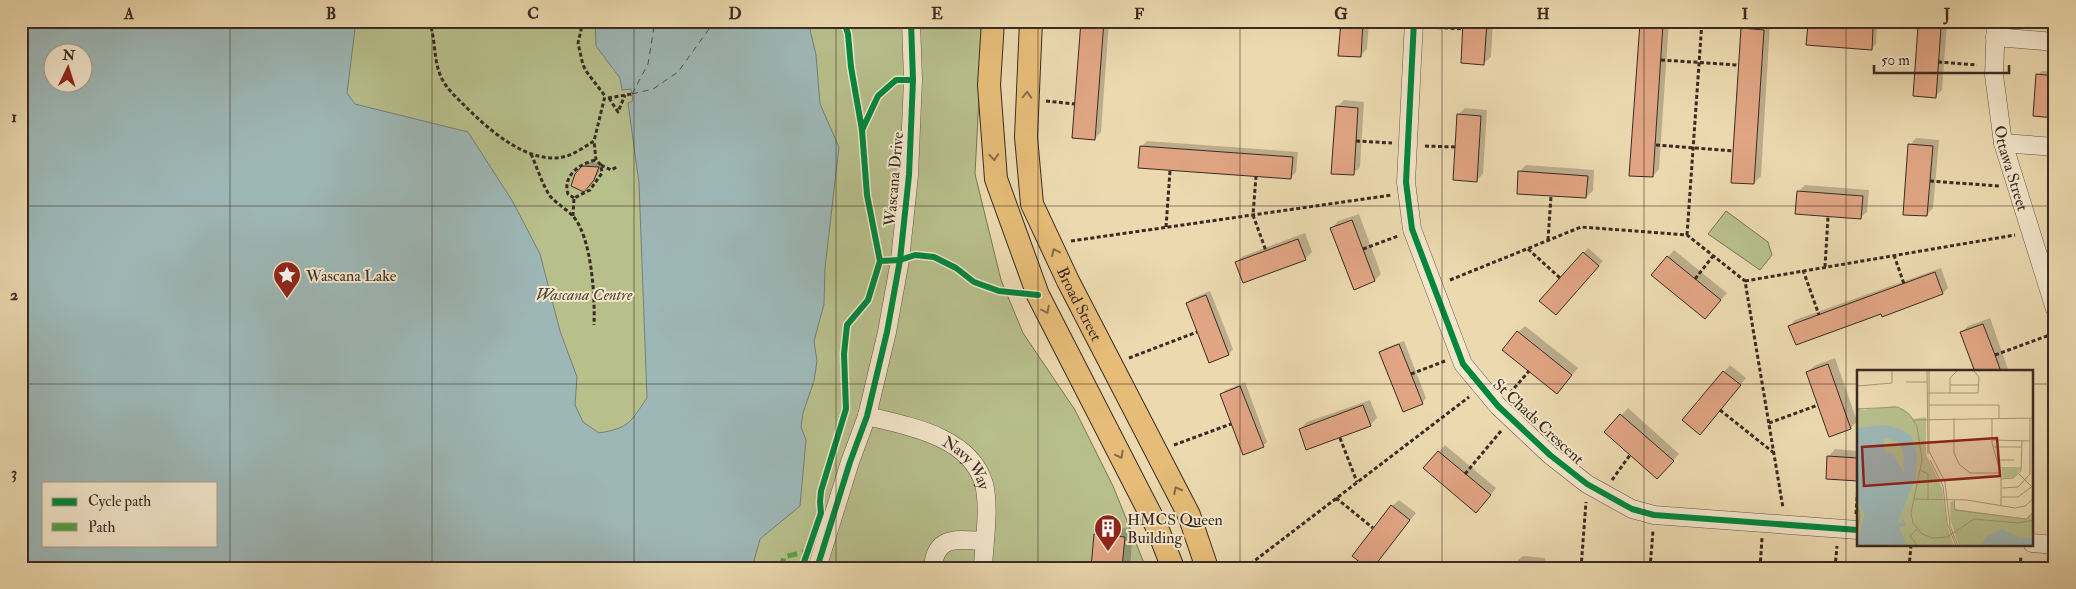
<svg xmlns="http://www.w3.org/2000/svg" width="2076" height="589" font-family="'IM FELL Double Pica',serif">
<rect width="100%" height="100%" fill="#ecd9af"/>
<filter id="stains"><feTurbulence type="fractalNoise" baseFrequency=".004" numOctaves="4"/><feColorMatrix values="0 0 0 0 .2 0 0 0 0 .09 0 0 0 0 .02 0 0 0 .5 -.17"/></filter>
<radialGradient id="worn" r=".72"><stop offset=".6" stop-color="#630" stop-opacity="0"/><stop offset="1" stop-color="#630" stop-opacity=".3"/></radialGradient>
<path fill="#b7bf8b" stroke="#787557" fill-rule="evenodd" d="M21,21H983L975,174L1001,280L1023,333L1075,410L1113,486L1146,568H21ZM52,52H82V82H52ZM44,483H216V545H44Z
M1726,211L1768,242L1772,255L1760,270L1708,234Z"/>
<path fill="#9db7b6" stroke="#757f7b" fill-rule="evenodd" d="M21,21H356L347,93L355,104L468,132L513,202L540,254L560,331L577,377L575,405L583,422L599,433C630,428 630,422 647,398L639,183L628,103L633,101L631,89L622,90L620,78L596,46L595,21H808L816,55L820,104L839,147L825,268L824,304L814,341L817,361L814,381L803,413L801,427L806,440L800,506L760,539L752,568H21ZM52,52H82V82H52ZM44,483H216V545H44Z"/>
<path fill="#0003" d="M1082,21H1109L1101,132L1095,138Z
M1342,21H1369L1367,49L1360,56Z
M1465,21H1493L1491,57L1484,63Z
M1530,21H1603L1596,28L1530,23Z
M1643,21H1669L1659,169L1653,176L1641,24Z
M1812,21L1877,24L1876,44L1871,48L1809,24Z
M1924,21L1947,22L1942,90L1935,96L1919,27Z
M1749,22L1770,23L1761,176L1754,183L1742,29Z
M2042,71L2055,72V116L2037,75Z
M1344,100L1364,102L1360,167L1353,174L1337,107Z
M1465,108L1487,110L1483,174L1476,181L1458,115Z
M1916,138L1939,140L1933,208L1927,215L1910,145Z
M1147,141L1298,152L1296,172L1291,177L1141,147Z
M588,162L602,163L598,174L588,186L583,167Z
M1526,165L1594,170L1593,191L1586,197L1519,172Z
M1805,185L1869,190L1867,212L1860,218L1798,192Z
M1359,214L1381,274L1375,280L1332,228L1338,221Z
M1305,233L1312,252L1305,259L1236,263L1243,256Z
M1588,248L1603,261L1560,309L1541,301Z
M1674,250L1727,293L1705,318L1668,257Z
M1941,268L1948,288L1943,293L1882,313L1790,326L1795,320Z
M1210,291L1233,349L1229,354L1210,361L1187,303L1191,299Z
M1990,318L2009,372H1976L1962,332L1968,326Z
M1525,326L1578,368L1557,392L1518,332Z
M1404,341L1426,398L1422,403L1381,352L1385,348Z
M1835,358L1857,421L1851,428L1808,372L1814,366Z
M1730,365L1746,378L1706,427L1724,372Z
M1245,382L1267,442L1263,446L1221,394L1226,390Z
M1370,400L1377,418L1370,425L1300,429L1307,422Z
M1628,408L1679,454L1664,471L1606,432Z
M1445,445L1496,488L1483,505L1425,468Z
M1835,449L1858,451V480L1827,477L1829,456Z
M1399,500L1416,513L1377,562L1392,506Z
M1103,526L1133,529L1130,568H1092L1095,535Z
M1523,556L1545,558L1544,568H1518V560Z
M1004,562L1082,568H998Z
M1625,563L1688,567V568H1620Z
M1734,566L1763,568H1732Z"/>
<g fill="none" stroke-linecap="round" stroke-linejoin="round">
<path stroke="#534e48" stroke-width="1" stroke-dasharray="6 5" stroke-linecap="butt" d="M632,94L653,89L678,72L709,29L712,21
M632,94L648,64L655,21"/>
</g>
<path fill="#e1a584" stroke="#3a2b23" d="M1081,21H1104L1095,140L1072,138Z
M1341,21H1363L1361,57L1338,56Z
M1463,21H1487L1484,65L1461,63Z
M1640,23L1663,24L1653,177L1629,176Z
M1808,24L1873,28L1872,50L1806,45Z
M1918,26L1941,28L1936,98L1913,96Z
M1741,28L1764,30L1754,184L1731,183Z
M2036,74L2055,76V118L2033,116Z
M1336,106L1358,108L1354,175L1331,174Z
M1457,114L1481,116L1477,182L1453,180Z
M1908,144L1933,146L1927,216L1903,215Z
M1140,146L1293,157L1291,179L1138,168Z
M582,166L599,167L594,180L584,192L571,186L575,174Z
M1518,171L1588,176L1586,198L1517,194Z
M1797,191L1863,196L1861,219L1795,214Z
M1352,220L1375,281L1354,290L1330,228Z
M1298,239L1306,260L1243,283L1235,262Z
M1583,252L1599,266L1556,315L1539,301Z
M1667,256L1721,300L1705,319L1651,275Z
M1935,272L1943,294L1882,317L1881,314L1796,345L1788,326Z
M1206,295L1229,355L1209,363L1186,303Z
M1983,324L1995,355L2001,372H1975L1960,332Z
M1517,331L1572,375L1557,394L1502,350Z
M1399,344L1423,404L1403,412L1379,352Z
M1828,364L1851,429L1829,437L1806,372Z
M1723,371L1741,385L1700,435L1682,420Z
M1240,386L1264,447L1243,455L1220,394Z
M1363,405L1371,426L1306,450L1299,429Z
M1620,414L1674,461L1657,479L1604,432Z
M1438,451L1491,495L1476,513L1423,468Z
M1827,456L1858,458V481L1826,479Z
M1391,505L1410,520L1373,568H1367L1352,556Z
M1094,534L1125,537L1122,568H1091Z"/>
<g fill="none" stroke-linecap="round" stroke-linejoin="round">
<g stroke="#665646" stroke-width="19">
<g id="minor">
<path d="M1414,21L1406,182L1412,229L1463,364L1498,406L1550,455L1587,484L1632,509L1654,515L1858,530"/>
<path id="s1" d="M1996,21L1994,75L2003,143L2055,309"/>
<path d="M1995,37L2055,42"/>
<path d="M2003,143L2055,147"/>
<path id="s2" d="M867,416C908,426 970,436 984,484C990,508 984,543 983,568"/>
<path d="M2032,543L2055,545"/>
<path d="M817,568L850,462L867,416L887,332L900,260L909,175L913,80L911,21"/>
<path d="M933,568C935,534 959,540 984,541"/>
</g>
</g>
<g stroke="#3a2b23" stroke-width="24">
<g id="major">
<path d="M993,21L989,85L996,179L1038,295L1156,525L1173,568"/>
<path id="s3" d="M1031,21L1026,137L1032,204L1068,281L1189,515L1207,568"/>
</g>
</g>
<path stroke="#3a2b23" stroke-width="3" stroke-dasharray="4 2.5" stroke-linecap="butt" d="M429,21C436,39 433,59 441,77C446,88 456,97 465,106C489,130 530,167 567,156C576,153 586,146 594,141L605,96L586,71L583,65L578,43L583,21
M1363,22L1397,24
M1840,26V21
M1431,27L1463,29
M1661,60L1738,65
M1938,62L1977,65
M608,98L632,94
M609,98L618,112L625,95
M1046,101L1075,104
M1356,141L1392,143
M1656,145L1733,151
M1425,146L1455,147
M531,154C537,167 542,184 550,196C557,204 566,209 573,216C592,238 595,297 594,325
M601,165L611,170L617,167
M1256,176L1253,215L1266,251
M1930,181L1999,186
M574,198L568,194C562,175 581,163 596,160
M573,216L574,198L590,190L602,173L601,165L596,160L594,141
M1166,227L1170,171
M1687,235L1702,21
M1548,240L1551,196
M1071,241L1392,195
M1363,249L1398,236
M1528,249L1560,278
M1894,255L1904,284
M1825,267L1828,217
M1803,270L1819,315
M1695,279L1713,256
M1450,280L1581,227L1687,235L1745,281L1783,508
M1745,281L2015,235
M1995,355L2055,333
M1129,358L1197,332
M1411,374L1445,361
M1510,393L1529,371
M1720,410L1774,453
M1769,423L1818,405
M1340,438L1357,482
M1174,445L1231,424
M1465,474L1501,431
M1612,480L1630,455
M1336,498L1373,528
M1856,514L1858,485
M1245,568L1469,397
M1581,568L1586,502
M1650,568L1653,531
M1760,568L1762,538
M1835,568L1837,546
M1909,568L1911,545
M2020,568L2021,556"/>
<use href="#minor" stroke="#f3e6cb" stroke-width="18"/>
<use href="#major" stroke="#e6bc78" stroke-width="22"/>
<path stroke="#54a442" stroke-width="5" stroke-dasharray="10 5" stroke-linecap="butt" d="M781,568L784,557L808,551"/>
<g stroke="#f3e6cb" stroke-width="9">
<path id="cycleway" d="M1414,21L1406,182L1412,229L1463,364L1498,406L1550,455L1587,484L1632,509L1654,515L1858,530
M862,130L878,96L896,80H913
M880,261L900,260L915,255L934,257L956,268L974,282L999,291L1038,295
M802,568L821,513L820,502L821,491L846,409L844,354L847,325L868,300L880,261L867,195L862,130L851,67L848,34L844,21
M817,568L850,462L867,416L887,332L900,260L909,175L913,80L911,21"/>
</g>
<use href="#cycleway" stroke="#00873e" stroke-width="6"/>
</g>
<defs><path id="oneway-chevron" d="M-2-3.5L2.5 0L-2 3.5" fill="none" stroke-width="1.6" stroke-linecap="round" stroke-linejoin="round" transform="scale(1.25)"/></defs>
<g stroke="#876c49">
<use href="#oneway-chevron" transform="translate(1027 95) rotate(-88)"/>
<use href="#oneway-chevron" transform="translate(994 157) rotate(86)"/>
<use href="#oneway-chevron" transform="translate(1055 252) rotate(-115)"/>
<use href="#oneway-chevron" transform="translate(1046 310) rotate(64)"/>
<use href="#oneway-chevron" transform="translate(1120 455) rotate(62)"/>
<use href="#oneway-chevron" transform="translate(1177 490) rotate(-117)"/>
</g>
<path fill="none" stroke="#3a2b23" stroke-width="1" stroke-opacity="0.55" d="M230,21V568M432,21V568M634,21V568M836,21V568M1038,21V568M1240,21V568M1442,21V568M1644,21V568M1846,21V568M21,206H2055M21,384H1858M2032,384H2055"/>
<defs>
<g id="sight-pin" transform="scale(1.4375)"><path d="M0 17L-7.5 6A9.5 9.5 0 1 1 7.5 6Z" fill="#8f2418" stroke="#f3e6cb"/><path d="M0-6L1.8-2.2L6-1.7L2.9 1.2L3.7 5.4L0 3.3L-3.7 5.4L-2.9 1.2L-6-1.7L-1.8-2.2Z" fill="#fff"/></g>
<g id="building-pin" transform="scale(1.4375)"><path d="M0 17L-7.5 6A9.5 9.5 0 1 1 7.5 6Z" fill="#8f2418" stroke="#f3e6cb"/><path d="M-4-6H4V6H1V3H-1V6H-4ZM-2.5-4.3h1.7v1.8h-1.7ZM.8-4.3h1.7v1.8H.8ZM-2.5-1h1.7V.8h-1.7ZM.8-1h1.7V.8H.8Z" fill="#fff"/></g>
</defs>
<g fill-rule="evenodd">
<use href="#sight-pin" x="287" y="275"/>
<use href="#building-pin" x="1108" y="528"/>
</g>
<g text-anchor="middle" stroke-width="4" stroke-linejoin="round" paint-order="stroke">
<g font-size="16" fill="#3a2b23" stroke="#f3e6cb">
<text dy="6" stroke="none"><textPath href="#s1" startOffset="149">Ottawa Street</textPath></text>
<text transform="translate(893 179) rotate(-85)" y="6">Wascana Drive</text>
<text dy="6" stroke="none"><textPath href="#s3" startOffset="294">Broad Street</textPath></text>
<text transform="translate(1539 421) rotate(43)" y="6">St Chads Crescent</text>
<text dy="6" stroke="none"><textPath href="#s2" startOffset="114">Navy Way</textPath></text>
</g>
<g font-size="16" fill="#3a2b23" stroke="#f3e6cb" text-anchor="start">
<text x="306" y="281">Wascana Lake</text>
<text x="1127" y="525">HMCS Queen<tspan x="1127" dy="18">Building</tspan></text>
</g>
<g font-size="16" font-style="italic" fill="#534938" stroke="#f3e6cb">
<text x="584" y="300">Wascana Centre</text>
</g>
</g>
<g transform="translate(1857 370)">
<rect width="176" height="176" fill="#ecd9af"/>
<path d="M37,36L47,39L57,49L69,47V84L85,118L90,156L97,176H0V37L5,40ZM144,97H164V99L157,107L146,108ZM98,131V139L169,149L176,142V176H102L93,149V132Z" fill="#b7bf8b"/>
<path d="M27,55L44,59L54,66L60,83L59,106L41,152L44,154L45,148L49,153L48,157L41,156L51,176H0L7,145L0,127V58ZM29,68L41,72L46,80L47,102L36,84L28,82L26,71ZM145,159L163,168H176V176H122L131,166Z" fill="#9db7b6" fill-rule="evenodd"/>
<path fill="none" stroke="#9db7b6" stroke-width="2.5" d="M0,77L31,65L46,71V80"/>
<path fill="none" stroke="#a59377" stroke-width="1" d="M70,0L71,84M72,0V81L88,112L93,156L101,176M49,12H70M93,15H122M0,16L35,13V0M70,23H121L122,7L116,0M93,23V8L101,0M72,35H142V48M0,39L41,37L52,44L60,56L65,90L54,143L56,153L65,164L76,168L90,167L117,149L161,153L177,150M97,48V83L102,94L113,103H144M135,48V73L144,104V136M56,50L177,48M135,70L173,71M136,77H164M73,90L86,116L90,153L99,176M141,90H157M63,100L71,104V130M162,104L177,119M144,109L156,108L164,101L165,71M145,118L161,117L173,104V48M145,127H161L177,115M57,129L110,130L158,138L168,136L177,128M97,130L98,140L169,149L177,142M0,134L3,144L0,164M60,159L53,166L61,176"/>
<path fill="#8f2418" fill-opacity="0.15" stroke="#8f2418" stroke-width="2.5" d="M140,68L143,106L7,116L5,77Z"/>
<rect width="176" height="176" fill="none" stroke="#3a2b23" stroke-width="2.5"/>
</g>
<rect width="2076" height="589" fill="none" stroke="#ecd9af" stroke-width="55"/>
<rect x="42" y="482" width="175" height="65" fill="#f3e6cb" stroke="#a99b88"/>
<rect x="52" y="498" width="25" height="8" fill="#00873e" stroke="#a99b88"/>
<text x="88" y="506" font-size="15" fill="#3a2b23">Cycle path</text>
<rect x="52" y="523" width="25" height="8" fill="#54a442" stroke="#a99b88"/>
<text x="88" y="532" font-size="15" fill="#3a2b23">Path</text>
<g transform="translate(68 68) rotate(4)"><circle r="24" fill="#f3e6cb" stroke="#a99b88"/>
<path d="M0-4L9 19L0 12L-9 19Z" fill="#8f2418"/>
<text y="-8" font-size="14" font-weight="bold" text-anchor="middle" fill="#3a2b23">N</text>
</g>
<path d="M1874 65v8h135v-8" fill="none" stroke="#3a2b23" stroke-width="2.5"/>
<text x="1881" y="65" font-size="15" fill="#3a2b23" stroke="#f3e6cb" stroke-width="4" paint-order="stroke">50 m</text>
<rect x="28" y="28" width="2020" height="534" fill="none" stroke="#3a2b23" stroke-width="2"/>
<g font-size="16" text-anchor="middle" font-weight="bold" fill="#3a2b23">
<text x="129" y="19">A</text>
<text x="331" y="19">B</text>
<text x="533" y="19">C</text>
<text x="735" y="19">D</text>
<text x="937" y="19">E</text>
<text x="1139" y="19">F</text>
<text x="1341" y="19">G</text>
<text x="1543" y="19">H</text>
<text x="1745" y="19">I</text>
<text x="1947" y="19">J</text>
<text x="14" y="122">1</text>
<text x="14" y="300">2</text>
<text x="14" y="478">3</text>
</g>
<rect width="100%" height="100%" filter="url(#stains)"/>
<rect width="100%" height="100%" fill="url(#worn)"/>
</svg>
